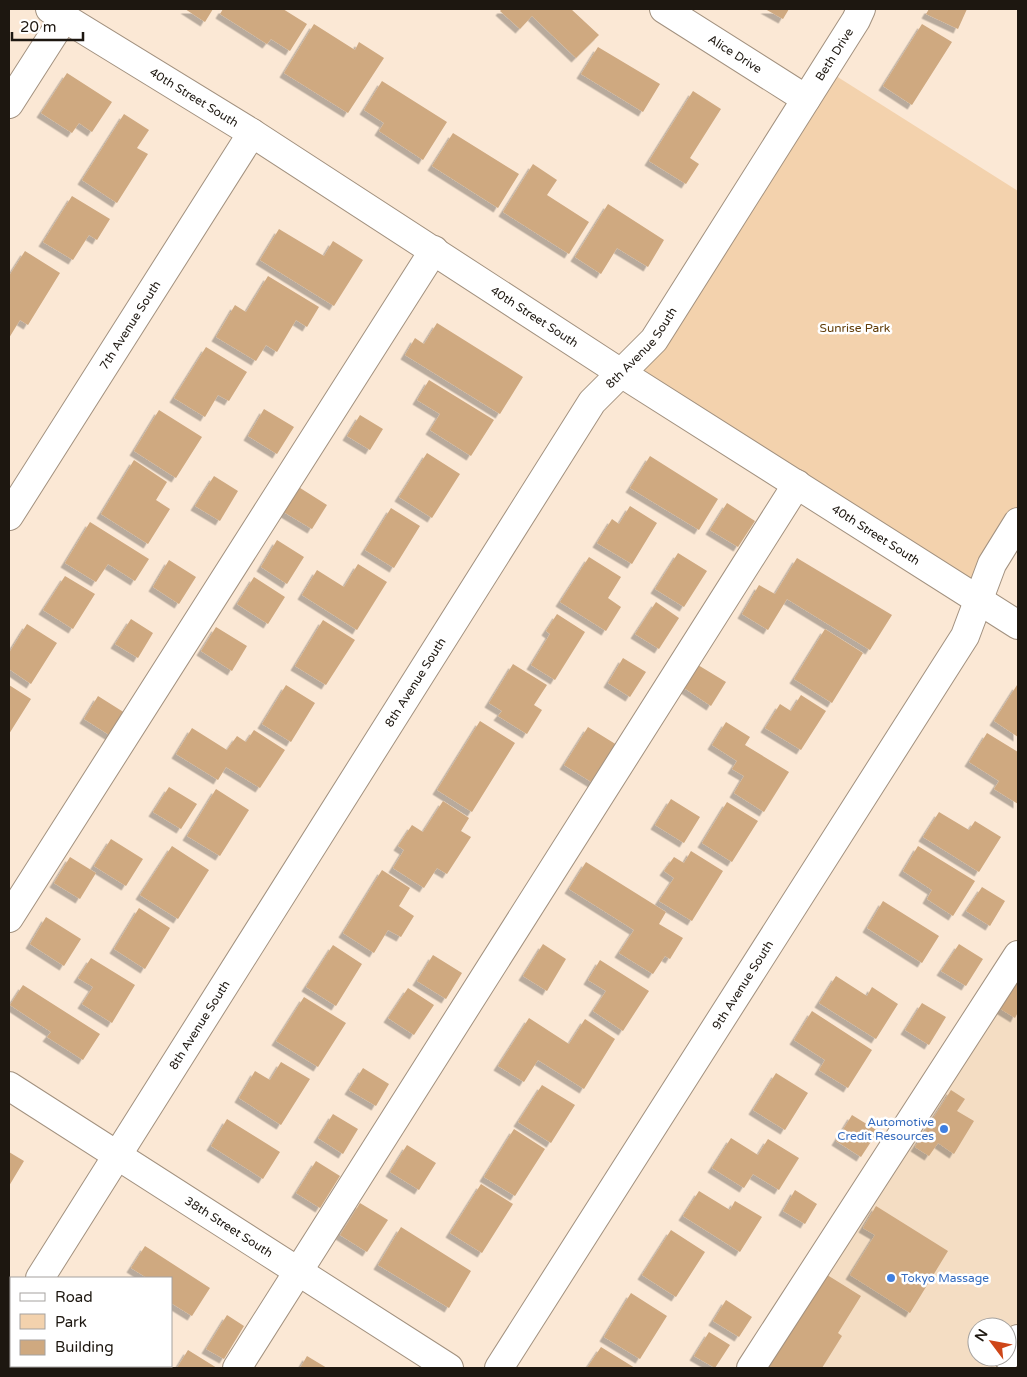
<svg xmlns="http://www.w3.org/2000/svg" width="1027" height="1377" font-family="'Varela Round',sans-serif">
<defs>
<filter id="shadow"><feDropShadow dx="-4.5" dy="4.5" stdDeviation="0" flood-color="#0004"/></filter>
</defs>
<rect width="100%" height="100%" fill="#fbe8d5"/>
<path fill="#f4ddc3" d="M1018,955V1339L1007,1356V1327H977V1357H1006L999,1368H751Z"/>
<path fill="#f3d2ad" d="M825,69L1018,191V522L979,599L621,373Z"/>
<path fill="#cfa980" filter="url(#shadow)" d="M185,9H213L205,22Z
M223,9H283L307,24L290,51L271,39L267,44L220,14Z
M502,9H571L599,35L576,58L532,16L520,29L500,11Z
M765,9H789L783,19Z
M929,9H967L958,29L926,14Z
M314,24L355,50L359,42L384,58L348,113L284,73Z
M922,24L952,42L912,105L883,86Z
M598,47L660,84L643,112L581,74Z
M67,73L112,102L92,132L79,123L72,133L41,113Z
M382,81L447,122L423,160L379,131L384,123L364,110Z
M693,91L721,109L690,158L699,164L686,184L649,161Z
M124,114L149,130L137,148L148,154L117,203L82,180Z
M453,133L519,174L498,208L432,166Z
M533,164L557,180L547,195L589,222L569,254L503,212Z
M72,196L110,219L97,240L89,235L73,260L43,242Z
M608,204L664,240L648,267L617,248L601,274L575,257Z
M279,229L324,256L333,241L363,260L334,306L260,260Z
M25,251L60,273L28,325L20,320L9,338V276Z
M268,276L319,307L307,327L296,320L277,352L266,345L256,361L216,337L235,305L246,312Z
M437,323L523,377L500,414L405,355L415,338L424,344Z
M206,347L247,372L229,401L218,395L205,417L174,398Z
M429,380L494,420L471,456L430,430L440,414L417,400Z
M264,409L294,427L277,454L248,436Z
M159,410L202,437L176,478L134,451Z
M360,415L383,429L370,450L347,436Z
M427,453L460,474L432,518L399,497Z
M650,456L718,499L699,530L630,488Z
M134,460L167,482L156,500L170,509L148,544L101,514Z
M214,476L238,491L220,521L195,506Z
M297,486L327,505L312,529L282,511Z
M727,503L755,521L738,547L710,530Z
M630,506L657,523L632,564L597,543L612,519L619,524Z
M391,508L420,526L394,568L365,550Z
M90,522L149,559L135,581L108,564L96,582L65,563Z
M277,540L304,557L287,584L261,567Z
M678,553L707,571L684,607L655,589Z
M589,557L621,577L608,598L621,607L606,631L560,602Z
M797,558L892,615L870,650L787,599L768,630L742,614L759,585L775,594Z
M169,560L196,577L179,604L153,587Z
M358,564L387,582L357,630L302,595L317,570L344,587Z
M65,576L95,594L73,629L43,610Z
M254,577L285,597L268,624L237,604Z
M656,602L679,618L659,649L635,634Z
M557,614L585,632L555,680L531,665L550,634L546,631Z
M131,619L153,633L138,658L115,644Z
M323,620L355,640L326,685L295,666Z
M27,624L57,643L31,684L9,669V653Z
M216,627L247,646L232,671L201,651Z
M825,629L863,653L832,703L794,679Z
M623,658L646,672L630,697L608,683Z
M513,664L547,685L534,705L542,710L527,734L498,716L502,711L489,703Z
M698,665L726,682L711,706L684,688Z
M9,685L31,699L9,734Z
M286,685L315,703L291,742L262,724Z
M1017,685L1018,686V737L994,721Z
M801,695L826,711L801,750L765,728L780,704L791,711Z
M98,696L125,713L111,736L84,719Z
M480,721L515,743L472,812L437,790Z
M726,722L750,737L745,745L789,772L764,812L734,793L744,776L732,769L737,761L712,745Z
M588,727L617,745L593,783L564,765Z
M192,728L227,750L237,736L246,742L254,730L285,750L260,788L226,767L218,780L176,754Z
M987,733L1018,752V804L994,789L999,781L969,762Z
M169,787L197,804L181,829L153,812Z
M216,789L249,810L220,856L187,836Z
M671,799L700,817L684,843L655,825Z
M443,801L469,818L461,831L471,837L447,874L437,868L424,888L393,868L404,850L398,846L412,825L423,832Z
M727,802L758,821L732,862L702,843Z
M939,812L969,830L975,821L1001,837L979,872L923,837Z
M111,839L143,859L126,886L94,866Z
M172,846L209,870L178,919L140,895Z
M918,846L975,881L953,916L927,899L932,890L903,871Z
M691,851L723,871L692,921L659,901L674,878L664,871L674,857L684,863Z
M70,857L96,873L80,899L54,883Z
M586,862L666,912L659,924L683,938L670,959L665,956L653,974L619,953L634,930L569,889Z
M382,870L410,888L399,906L414,916L401,937L388,930L374,953L343,933Z
M982,887L1005,901L990,926L966,911Z
M883,901L939,936L922,963L867,928Z
M139,908L170,928L145,969L114,949Z
M46,917L81,939L64,966L30,944Z
M543,944L566,959L547,991L523,976Z
M959,944L983,959L966,986L941,971Z
M333,945L362,964L336,1006L306,987Z
M433,955L462,973L446,999L417,981Z
M91,958L135,985L112,1023L82,1004L93,987L78,978Z
M600,960L649,991L623,1031L593,1011L606,991L588,980Z
M836,976L867,996L872,987L898,1004L876,1039L819,1003Z
M1018,977V1012L1015,1018L999,1008Z
M23,985L100,1034L83,1060L47,1037L51,1032L10,1005Z
M408,988L434,1005L414,1035L388,1018Z
M304,997L346,1023L318,1067L276,1041Z
M922,1003L946,1017L929,1045L905,1030Z
M812,1011L872,1050L848,1088L819,1070L825,1060L794,1040Z
M529,1018L569,1044L585,1019L615,1039L584,1089L538,1060L524,1082L498,1066Z
M281,1062L310,1079L281,1125L239,1098L255,1071L270,1080Z
M363,1068L389,1084L376,1106L349,1090Z
M776,1073L808,1093L785,1130L753,1110Z
M542,1085L575,1105L551,1143L518,1122Z
M951,1090L965,1099L957,1111L974,1121L954,1154L938,1143L929,1156L915,1147Z
M333,1114L358,1129L343,1154L318,1138Z
M852,1115L878,1131L861,1157L836,1141Z
M227,1119L280,1152L263,1179L211,1146Z
M514,1129L545,1149L515,1196L484,1177Z
M731,1138L758,1155L768,1139L799,1158L779,1190L753,1174L744,1188L712,1168Z
M407,1145L436,1163L419,1190L390,1172Z
M9,1152L24,1161L9,1186Z
M316,1161L340,1176L320,1208L296,1193Z
M481,1184L513,1204L482,1253L450,1233Z
M795,1190L817,1204L805,1224L783,1211Z
M699,1191L730,1210L735,1201L762,1217L740,1252L683,1216Z
M360,1203L388,1220L367,1252L340,1235Z
M876,1206L948,1251L910,1313L850,1275L875,1235L863,1228Z
M401,1227L471,1271L449,1308L378,1265Z
M671,1230L705,1252L676,1297L642,1275Z
M145,1246L210,1288L192,1316L171,1303V1278H147L131,1268Z
M824,1273L861,1296L838,1333L842,1336L822,1368H763Z
M631,1293L667,1316L640,1359L604,1337Z
M726,1300L752,1317L739,1337L713,1321Z
M227,1315L244,1326L224,1359L206,1349Z
M709,1332L730,1345L715,1368L694,1356Z
M601,1347L635,1368H587Z
M188,1350L217,1368H177Z
M307,1356L327,1368H300Z
M75,1366H111L115,1368H79Z"/>
<g fill="none" stroke-linecap="round" stroke-linejoin="round">
<g stroke="#a2917f" stroke-width="30">
<g id="minor">
<path id="s1" d="M50,9L252,133L621,373L1018,625"/>
<path id="s2" d="M664,9L806,99"/>
<path d="M9,104L64,18"/>
<path id="s3" d="M9,516L252,133"/>
<path d="M9,918L434,250"/>
<path id="s4" d="M40,1278L592,402L654,340L856,20L861,9"/>
<path d="M9,1327L11,1323"/>
<path d="M237,1368L797,484"/>
<path id="s5" d="M499,1368L965,636L992,564L1018,522"/>
<path d="M751,1368L1018,955"/>
</g>
</g>
<g stroke="#a2917f" stroke-width="30">
<g id="major">
<path id="s6" d="M9,1086L449,1368"/>
</g>
</g>
<g stroke="#a2917f" stroke-width="30">
<path id="highway" d="M1007,1356L1018,1339"/>
</g>
<use href="#minor" stroke="#fff" stroke-width="28"/>
<use href="#major" stroke="#fff" stroke-width="28"/>
<use href="#highway" stroke="#fff" stroke-width="28"/>
</g>
<g fill="#3f7fe0" stroke="#fff" stroke-width="2">
<circle cx="944" cy="1129" r="5"/>
<circle cx="891" cy="1278" r="5"/>
</g>
<g text-anchor="middle" stroke-width="5" stroke-linejoin="round" paint-order="stroke">
<g font-size="12" fill="#1d1710" stroke="#fff">
<text dy="4" stroke="none"><textPath href="#s2" startOffset="84">Alice Drive</textPath></text>
<text dy="4" stroke="none"><textPath href="#s4" startOffset="1461">Beth Drive</textPath></text>
<text dy="4" stroke="none"><textPath href="#s1" startOffset="169">40th Street South</textPath></text>
<text dy="4" stroke="none"><textPath href="#s1" startOffset="574">40th Street South</textPath></text>
<text dy="4" stroke="none"><textPath href="#s3" startOffset="226">7th Avenue South</textPath></text>
<text dy="4" stroke="none"><textPath href="#s4" startOffset="1109">8th Avenue South</textPath></text>
<text dy="4" stroke="none"><textPath href="#s1" startOffset="979">40th Street South</textPath></text>
<text dy="4" stroke="none"><textPath href="#s4" startOffset="704">8th Avenue South</textPath></text>
<text dy="4" stroke="none"><textPath href="#s5" startOffset="454">9th Avenue South</textPath></text>
<text dy="4" stroke="none"><textPath href="#s4" startOffset="299">8th Avenue South</textPath></text>
<text dy="4" stroke="none"><textPath href="#s6" startOffset="261">38th Street South</textPath></text>
</g>
<g font-size="12" fill="#613c07" stroke="#fff">
<text x="855" y="332">Sunrise Park</text>
</g>
<g font-size="12" fill="#366cbe" stroke="#fff" text-anchor="end">
<text x="934" y="1126">Automotive<tspan x="934" dy="14">Credit Resources</tspan></text>
<text x="901" y="1282" text-anchor="start">Tokyo Massage</text>
</g>
</g>
<rect width="1027" height="1377" fill="none" stroke="#1d1710" stroke-width="20"/>
<rect x="10" y="1277" width="162" height="90" fill="#ffffff" stroke="#a5a29f"/>
<rect x="20" y="1293" width="25" height="8" fill="#ffffff" stroke="#a5a29f"/>
<text x="55" y="1302" font-size="15" fill="#1d1710">Road</text>
<rect x="20" y="1314" width="25" height="15" fill="#f3d2ad" stroke="#a5a29f"/>
<text x="55" y="1327" font-size="15" fill="#1d1710">Park</text>
<rect x="20" y="1340" width="25" height="15" fill="#cfa980" stroke="#a5a29f"/>
<text x="55" y="1352" font-size="15" fill="#1d1710">Building</text>
<g transform="translate(992 1342) rotate(302)"><circle r="24" fill="#ffffff" stroke="#a5a29f"/>
<path d="M0-4L9 19L0 12L-9 19Z" fill="#ce4618"/>
<text y="-8" font-size="14" font-weight="bold" text-anchor="middle" fill="#1d1710">N</text>
</g>
<path d="M12 32v8h71v-8" fill="none" stroke="#1d1710" stroke-width="2.5"/>
<text x="20" y="32" font-size="15" fill="#1d1710" stroke="#ffffff" stroke-width="4" paint-order="stroke">20 m</text>
</svg>
